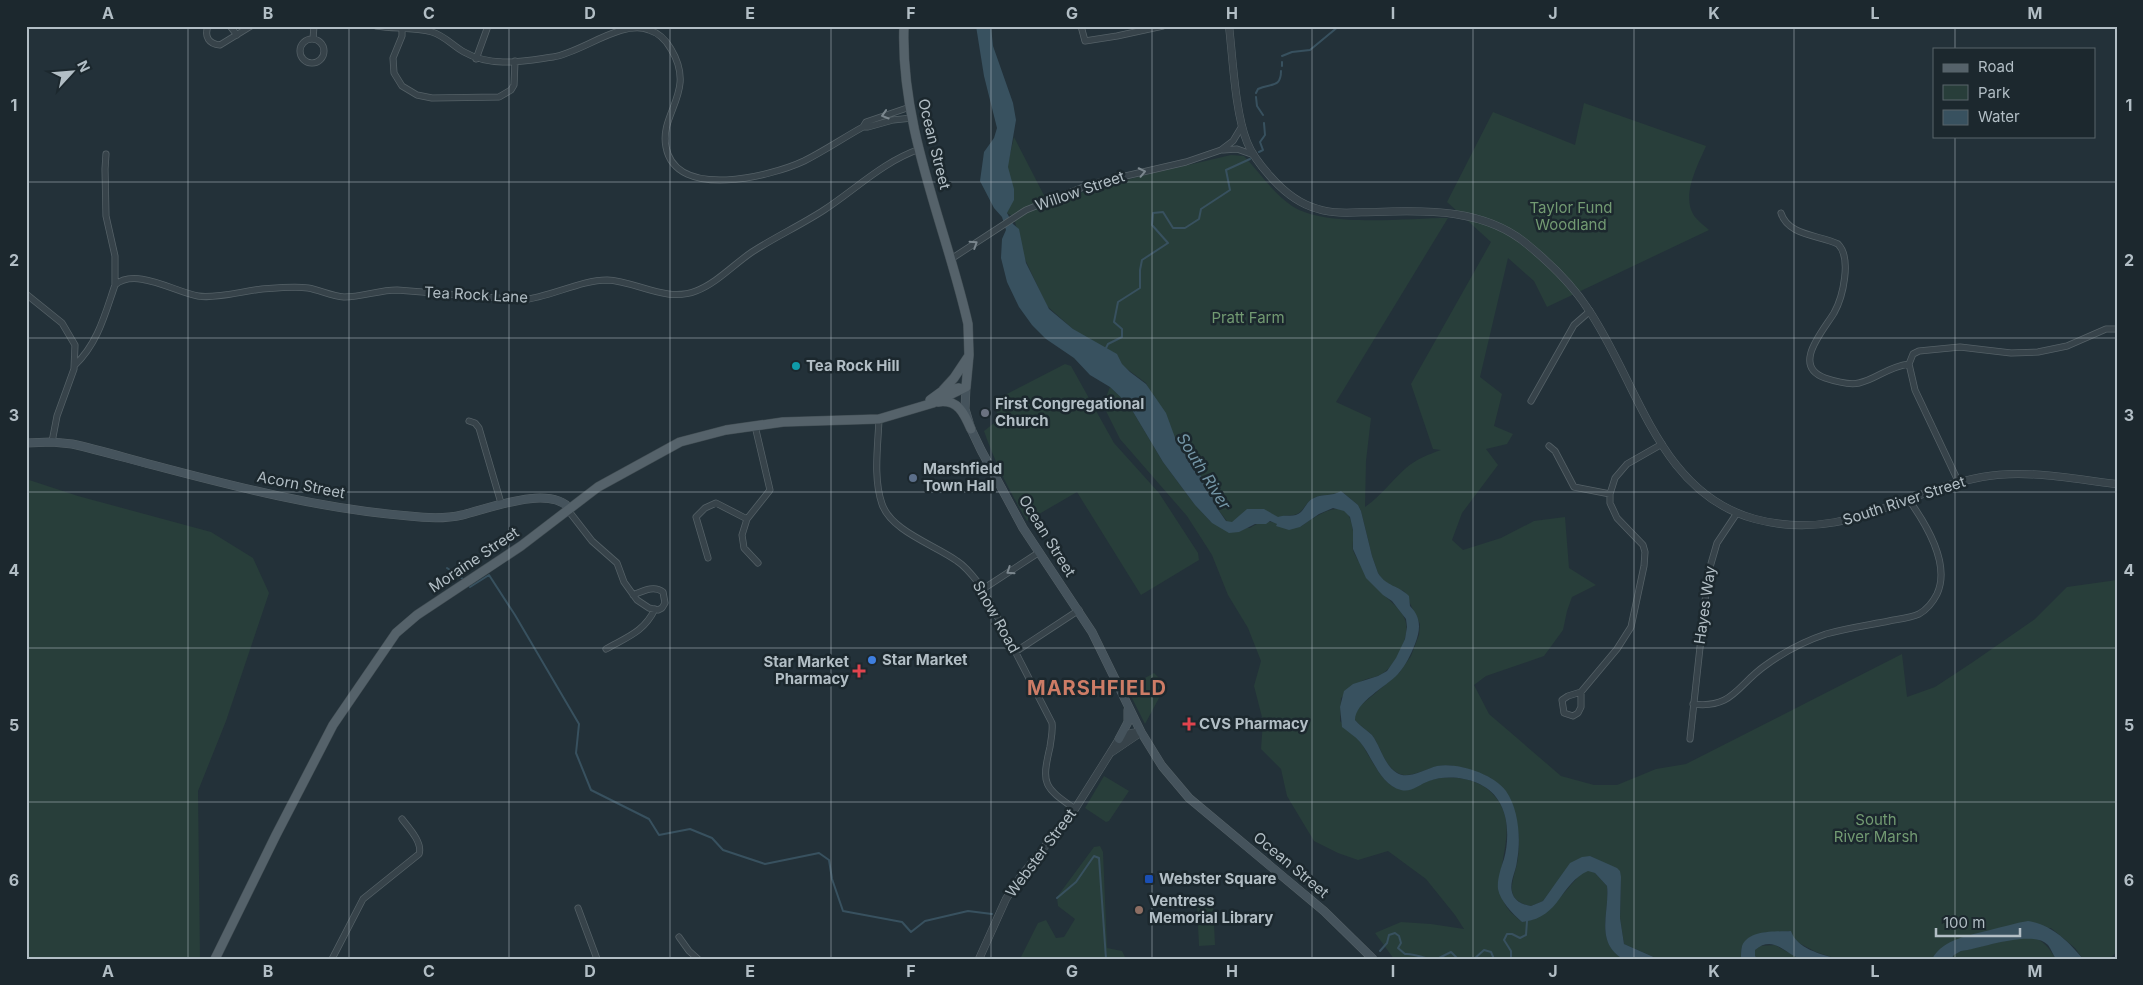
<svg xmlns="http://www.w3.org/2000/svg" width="2143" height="985" font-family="Inter,sans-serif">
<rect width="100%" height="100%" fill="#233139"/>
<path fill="#283e3a" d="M1584,103L1706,146C1698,165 1680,197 1695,217C1699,222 1705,226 1709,230L1547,307L1534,281L1508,258L1480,377L1502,394L1494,426L1513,434L1507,444L1486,449L1498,465L1462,513L1452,540L1463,550L1501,538L1534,521L1565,517L1569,568L1596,585L1572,597L1567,611L1563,630L1544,656L1486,676L1474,685L1489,714L1561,776L1594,785H1617L1656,769L1686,764L1902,654L1907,697L1935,687L1973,662L2035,619L2067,587L2117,580V952L2109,959H2083L2075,948L2051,928L1992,930L1965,937L1935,955L1932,959H1837L1816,952L1799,943L1793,938L1791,931L1762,933L1742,946L1741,959H1658L1624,944L1620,918L1621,877L1608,865L1590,856L1551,890L1543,901L1531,906C1504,901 1512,884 1517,864C1519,854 1520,836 1517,825C1514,812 1498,791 1491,778C1475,771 1453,762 1435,767C1424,770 1408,779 1398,773C1384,766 1381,747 1372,735C1367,730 1360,726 1355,720V714L1360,706L1399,673L1411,656L1419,635L1420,624L1404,591C1392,588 1384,583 1378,573L1372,556L1361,511L1358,505L1341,491C1331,497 1323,493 1314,498C1306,501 1305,510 1297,514C1291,517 1284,514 1278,518L1270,513L1229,524L1217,508L1206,483L1175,446L1146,383L1074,330L1047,306L1022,253L1014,217L1007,213L1014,194L1007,167L1014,137L1049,205L1069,196L1141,176L1231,155L1244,156C1260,173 1273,193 1292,206C1325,228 1407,218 1448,218L1336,402L1371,418L1366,461L1365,507C1382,495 1391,481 1406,468C1415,460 1429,454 1441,450L1433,449L1411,384L1491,242L1447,202L1493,112L1575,145Z
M1065,364L1071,366L1114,443L1159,493L1198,553L1199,560L1141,595L1077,492L1027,521C1010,492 995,463 984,431L999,419L993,401Z
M1110,387L1129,405L1163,462L1195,505L1212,523L1250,528C1265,517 1283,524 1300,527C1319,514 1349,492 1353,531C1354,537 1352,545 1353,550C1357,562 1369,575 1376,585C1388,604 1413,611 1405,638C1402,651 1392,669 1380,675C1374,678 1367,678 1362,681C1354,686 1348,693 1341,698L1340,721C1347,728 1355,735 1361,743C1369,755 1382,783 1396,788C1410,794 1419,784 1431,780C1454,774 1483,779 1497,799C1521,831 1491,869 1504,902C1507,910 1516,917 1522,922C1549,919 1563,891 1582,873L1588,870L1595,873L1607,886C1610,912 1594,941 1623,959H1394L1375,933L1401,922L1431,924L1464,929L1455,915L1426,879L1388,851L1358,860L1338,853L1314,841L1287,796L1281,769L1261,749L1263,721L1254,686L1261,661L1248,628L1228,595L1212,555L1187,516L1120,439L1103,405Z
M26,479L78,496L211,532L253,558L269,593L226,721L198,791L200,959H26Z
M1154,673L1166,685L1145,724L1127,688Z
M1104,776L1129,791L1109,821L1106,822L1085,808Z
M1100,846L1103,852L1107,948L1122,951L1126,959H1020L1038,923L1046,920L1056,938L1064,937L1075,919L1058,906L1057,897L1094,847Z
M1213,904L1215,945L1199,946L1197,905Z
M2030,937C2044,940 2048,947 2056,959H1951L1954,955L1961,951L2016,938Z
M1775,945L1800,959H1758L1755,956L1754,950L1759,946Z"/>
<path fill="#38515f" d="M976,26H991L993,46L1013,103L1016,120L1008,167L1014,189V200L1007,213L1013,224L1019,229L1026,263L1049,309L1073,329L1117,354L1122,364L1130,372L1146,384L1166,413L1177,443L1206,483L1217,508L1226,521L1232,522L1247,509H1264L1278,517C1285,514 1295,518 1301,512C1306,507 1307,501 1314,498C1323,493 1331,497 1341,491L1358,505L1361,511L1372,556L1378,573C1387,587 1398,585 1409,596L1410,606C1421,617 1421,629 1415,644C1411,654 1406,665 1398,674C1386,687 1355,702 1355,720C1360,726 1367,730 1372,735C1381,747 1384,765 1397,773C1408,780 1425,769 1437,766C1457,762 1494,774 1506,791C1519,810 1521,839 1517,861C1516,872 1508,884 1513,895C1516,902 1524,905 1531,906L1543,901L1570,863L1582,857L1590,856L1617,868L1620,871L1621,877L1620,918L1624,944L1658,959H1623C1594,942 1610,911 1607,886L1595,873L1588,871C1559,884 1561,918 1522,922C1513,914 1500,901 1498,889C1497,879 1501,868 1504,859C1509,841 1509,816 1498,800C1485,779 1451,773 1429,781C1420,784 1411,793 1401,790C1380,785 1372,756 1360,742C1355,736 1348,732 1342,727L1340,707L1344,691L1353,684L1378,676L1387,671L1396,658L1405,639L1407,627L1406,619L1392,601L1383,595L1366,578L1353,549V530L1350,517L1344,511L1333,508L1319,514L1300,527L1289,530L1276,526L1277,524L1270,521L1266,524H1255L1239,532L1229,533L1212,523L1195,505L1163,462L1129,405L1110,387L1090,375L1074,358L1046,339L1032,325L1019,307L1007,282L1001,258L1002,239L1006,230L1002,217L994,208L980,181L984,152L994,138L997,128L984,76Z
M2028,921C2052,925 2068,941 2083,959H2056C2053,955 2051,949 2048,945C2032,929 1983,948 1961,951L1954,955L1951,959H1932C1944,938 1969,936 1990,930C2003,927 2015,923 2028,921Z
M1791,931C1797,949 1821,954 1837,959C1826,959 1811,961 1801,959C1786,955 1774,934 1755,950V956L1758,959H1741C1741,955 1741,950 1742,946C1749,929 1777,932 1791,931Z"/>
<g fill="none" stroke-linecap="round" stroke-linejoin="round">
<path stroke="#38515f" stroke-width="2" d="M1282,56L1292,52L1310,50L1339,26
M1282,62V66
M1256,93L1258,89C1271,83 1281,88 1281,71
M1256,97L1257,106L1263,115
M1259,152L1263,150L1260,142L1265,135L1264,123
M1106,348L1108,344L1122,337V329L1114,322L1118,302L1140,288V270L1142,260L1168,243L1152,225L1153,213L1163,212L1173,228H1185L1199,219L1201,209L1230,190L1226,170L1250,159
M447,568L463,579
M470,587L489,575L515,615L579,724L576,753L591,790L649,819L659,835L690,829L712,838L723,850L765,864L819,853L829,860L832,879L843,911L902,922L911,932L925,921L968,911L992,914
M1057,898L1076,882L1094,856L1099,858L1106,959
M1380,951L1387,943L1389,935L1395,933L1399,936L1401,943L1398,948L1405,954C1414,953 1422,958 1431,959
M1437,959L1451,952L1458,959
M1474,959L1484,950L1491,952L1494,959
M1511,959V951L1504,940L1507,934H1512L1520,938L1526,935L1527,921"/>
<g stroke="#556167" stroke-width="7">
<path id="minor" d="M208,26C204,37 209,44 220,45L251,26
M230,26L237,35
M376,26C395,29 414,27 432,32C445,36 453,46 464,52C492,68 523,61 553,57C581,53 622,19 649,30C659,33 666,40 671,49C697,92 659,113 666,147C676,201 772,176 804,161C824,151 843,138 863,127L866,122L910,107
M1081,26L1085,41L1117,36L1163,26
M402,28V36L393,58L394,73L402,86L417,95L432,98L499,97L511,90L514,85L515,61
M313,39L314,26
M300 51a12 12 0 1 1 24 0a12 12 0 1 1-24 0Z
M476,59L488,26
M863,127H868L893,120L912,118
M1223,150L1237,149L1254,155
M106,154L105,169L106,216L115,256V285
M1781,213C1788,236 1820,235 1838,244C1852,258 1843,297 1834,313C1823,331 1791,366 1825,378C1834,381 1850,385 1859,383C1877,379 1887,367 1909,364L1915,390L1959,483
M951,259L1026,210L1091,184L1186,162L1221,150L1233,141L1242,126
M26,294L62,323L75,345L74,369L57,416L52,442
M1909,364L1913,354L1919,351L1960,347L2011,353L2038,352L2067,346L2106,329H2117
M75,365C98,343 105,314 115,285C135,267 175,292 198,296C214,299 244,291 262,289C276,288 294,286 308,288C320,290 331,296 344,297C363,297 379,290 397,290L522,300C550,297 581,280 607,280C636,281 666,303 696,291C717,283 734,264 752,252C775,237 801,225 824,210C856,189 884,161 920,149
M1531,401L1574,325L1590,311
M879,419C878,446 873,478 882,504C891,531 935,545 957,561C968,568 975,579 983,589L1052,723C1053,731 1051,739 1050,747C1041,785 1044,787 1075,809
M469,421L475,423L479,428L501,503
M755,426L770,490L747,519L742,535L744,548L758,563
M1549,446L1555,451L1574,487L1610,494
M568,510L592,541L617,563L624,582L637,600L649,608L658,610L662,608L665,603L663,592C654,585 643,591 633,595
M708,558L696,517L705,508L716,503L747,519
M983,589L1038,553
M606,649C627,637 644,632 655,609
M1015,652L1079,610
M1581,692L1568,696L1562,700L1564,713L1573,716L1578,713L1581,707V692L1617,649L1631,627L1644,566L1645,552L1643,545L1617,518L1610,503V494L1615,478L1627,464L1662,444
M1693,704C1733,709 1737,685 1766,665C1784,652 1805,641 1826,634C1847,628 1869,625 1889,621C1899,619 1910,618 1919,614C1926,610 1933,602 1937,594C1951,564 1926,524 1909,500
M1690,739L1708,574L1717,543L1737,513
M578,908L597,959
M679,937L689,951L698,959
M332,959L363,899L419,854C423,843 409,828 402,819"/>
</g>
<g stroke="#556167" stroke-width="8">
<path id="tertiary" d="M1229,26C1233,60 1235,112 1247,142C1252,155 1261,166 1270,176C1283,191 1299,204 1318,209C1337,215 1357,212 1376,212C1428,210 1486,209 1528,245C1551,264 1572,284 1588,309C1638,382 1658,493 1755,519C1845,543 1900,492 1982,477C2026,469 2073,479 2117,484
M1112,752L1140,733
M979,959L1006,899L1021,876L1075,809L1119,739L1131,733L1141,732"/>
</g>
<g stroke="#556167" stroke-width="9">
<path id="secondary" d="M966,387L965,409L971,429L981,450L1023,528L1092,632L1141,732L1162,766L1189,798L1324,911L1373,959
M26,443L52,442L72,444C99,450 126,458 153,465C236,487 322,509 409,516C426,518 445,519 462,515C488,509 550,484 570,509
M1119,739L1128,722V710"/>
</g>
<g stroke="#404c52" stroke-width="10">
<path id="primary" d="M904,26C900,129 946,226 968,324L969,355L966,387
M943,390L954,378L968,357
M930,400L941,392L959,388
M938,402C958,399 964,413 971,429
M215,959L276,835L333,725L396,633L417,615L521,546L598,487L680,442L726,430L783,422L879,419L933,403L966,387"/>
</g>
<use href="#minor" stroke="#37434a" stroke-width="5.5"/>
<use href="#tertiary" stroke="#37434a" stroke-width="7"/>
<use href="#secondary" stroke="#45535c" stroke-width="8"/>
<use href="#primary" stroke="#55626a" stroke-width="9"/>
</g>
<defs><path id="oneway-chevron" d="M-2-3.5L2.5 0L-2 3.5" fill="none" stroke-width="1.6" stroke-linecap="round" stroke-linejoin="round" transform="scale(1.25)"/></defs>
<g stroke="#7b878e">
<use href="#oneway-chevron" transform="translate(885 115) rotate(163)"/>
<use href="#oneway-chevron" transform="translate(1142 172) rotate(-12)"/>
<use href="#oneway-chevron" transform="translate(974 244) rotate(-33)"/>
<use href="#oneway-chevron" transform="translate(1010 571) rotate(146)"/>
</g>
<path fill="none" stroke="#b2bec5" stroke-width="1" stroke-opacity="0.55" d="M188,26V959M349,26V959M509,26V959M670,26V959M831,26V959M991,26V959M1152,26V959M1312,26V959M1473,26V959M1634,26V959M1794,26V959M1955,26V49M1955,136V959M26,182H2117M26,338H2117M26,492H2117M26,648H2117M26,802H2117"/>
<circle fill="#0f9aa8" stroke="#1c282e" stroke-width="2" cx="796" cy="366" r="5"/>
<circle fill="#6b7280" stroke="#1c282e" stroke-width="2" cx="985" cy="413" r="5"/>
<circle fill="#5c6f8a" stroke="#1c282e" stroke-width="2" cx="913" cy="478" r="5"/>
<circle fill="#3f7fe0" stroke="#1c282e" stroke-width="2" cx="872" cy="660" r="5"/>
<g fill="#e0444e" stroke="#1c282e" stroke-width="2">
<path d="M856.5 663.5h5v5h5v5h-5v5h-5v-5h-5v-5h5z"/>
<path d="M1186.5 716.5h5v5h5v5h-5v5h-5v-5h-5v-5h5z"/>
</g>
<rect fill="#1a4fb4" stroke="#1c282e" stroke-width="2" x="1144" y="874" width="10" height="10" rx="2.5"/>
<circle fill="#8d6e63" stroke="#1c282e" stroke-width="2" cx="1139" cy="910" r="5"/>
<g text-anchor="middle" stroke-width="5" stroke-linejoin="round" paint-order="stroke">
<g font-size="15" fill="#b2bec5" stroke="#1c282e">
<text transform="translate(934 144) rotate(76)" y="5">Ocean Street</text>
<text transform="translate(1080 191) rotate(-19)" y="5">Willow Street</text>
<text transform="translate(476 295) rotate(3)" y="5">Tea Rock Lane</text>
<text transform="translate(301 485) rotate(11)" y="5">Acorn Street</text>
<text transform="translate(1904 501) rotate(-18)" y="5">South River Street</text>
<text transform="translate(1047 536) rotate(58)" y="5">Ocean Street</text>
<text transform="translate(474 560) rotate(-34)" y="5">Moraine Street</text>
<text transform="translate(1705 605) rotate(-82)" y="5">Hayes Way</text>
<text transform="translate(996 617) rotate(61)" y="5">Snow Road</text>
<text transform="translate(1041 853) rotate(-53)" y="5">Webster Street</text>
<text transform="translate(1291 865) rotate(40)" y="5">Ocean Street</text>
</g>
<g font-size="15" fill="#729a72" stroke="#1c282e">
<text x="1571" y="213">Taylor Fund<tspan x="1571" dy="17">Woodland</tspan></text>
<text x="1248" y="323">Pratt Farm</text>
<text x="1876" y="825">South<tspan x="1876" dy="17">River Marsh</tspan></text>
</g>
<g font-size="15" font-weight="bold" fill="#b2bec5" stroke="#1c282e" text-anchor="start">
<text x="806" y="371">Tea Rock Hill</text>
<text x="995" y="409">First Congregational<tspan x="995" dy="17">Church</tspan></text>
<text x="923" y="474">Marshfield<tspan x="923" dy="17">Town Hall</tspan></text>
<text x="882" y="665">Star Market</text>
<text x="849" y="667" text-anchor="end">Star Market<tspan x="849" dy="17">Pharmacy</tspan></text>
<text x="1199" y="729">CVS Pharmacy</text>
<text x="1159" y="884">Webster Square</text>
<text x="1149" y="906">Ventress<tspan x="1149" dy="17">Memorial Library</tspan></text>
</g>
<g font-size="16" font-style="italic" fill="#7496a7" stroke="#1c282e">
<text transform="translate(1204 471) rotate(58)" y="6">South River</text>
</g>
<g font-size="20" font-weight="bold" letter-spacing="1" fill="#cd7c66" stroke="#1c282e">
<text x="1097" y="695">MARSHFIELD</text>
</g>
</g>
<rect width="2143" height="985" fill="none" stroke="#1c282e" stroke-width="55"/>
<rect x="1933" y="48" width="162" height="90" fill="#1c282e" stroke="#58646a"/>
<rect x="1943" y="64" width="25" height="8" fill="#55626a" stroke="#58646a"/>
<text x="1978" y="72" font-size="15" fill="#b2bec5">Road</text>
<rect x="1943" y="85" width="25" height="15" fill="#283e3a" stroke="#58646a"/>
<text x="1978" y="98" font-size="15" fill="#b2bec5">Park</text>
<rect x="1943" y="110" width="25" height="15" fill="#38515f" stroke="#58646a"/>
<text x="1978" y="122" font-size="15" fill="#b2bec5">Water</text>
<g transform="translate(72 72) rotate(64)" stroke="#1c282e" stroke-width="4" paint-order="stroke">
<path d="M0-4L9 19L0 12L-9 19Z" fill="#b2bec5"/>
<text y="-8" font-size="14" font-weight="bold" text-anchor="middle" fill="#b2bec5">N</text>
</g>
<path d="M1936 928v8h84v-8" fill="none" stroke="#b2bec5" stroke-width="2.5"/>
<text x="1943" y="928" font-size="15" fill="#b2bec5" stroke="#1c282e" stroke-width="4" paint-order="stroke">100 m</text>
<rect x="28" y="28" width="2088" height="930" fill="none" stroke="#b2bec5" stroke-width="2"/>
<g font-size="16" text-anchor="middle" font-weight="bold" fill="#b2bec5">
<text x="108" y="19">A</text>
<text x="268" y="19">B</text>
<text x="429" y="19">C</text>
<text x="590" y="19">D</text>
<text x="750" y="19">E</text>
<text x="911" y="19">F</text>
<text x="1072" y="19">G</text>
<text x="1232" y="19">H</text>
<text x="1393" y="19">I</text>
<text x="1553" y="19">J</text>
<text x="1714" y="19">K</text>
<text x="1875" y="19">L</text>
<text x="2035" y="19">M</text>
<text x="14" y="111">1</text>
<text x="2129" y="111">1</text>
<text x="14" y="266">2</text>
<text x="2129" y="266">2</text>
<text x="14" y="421">3</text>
<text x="2129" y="421">3</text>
<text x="14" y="576">4</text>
<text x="2129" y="576">4</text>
<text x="14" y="731">5</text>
<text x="2129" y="731">5</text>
<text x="14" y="886">6</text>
<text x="2129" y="886">6</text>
<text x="108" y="977">A</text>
<text x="268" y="977">B</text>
<text x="429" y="977">C</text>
<text x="590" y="977">D</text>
<text x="750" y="977">E</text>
<text x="911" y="977">F</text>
<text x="1072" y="977">G</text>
<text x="1232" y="977">H</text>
<text x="1393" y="977">I</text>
<text x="1553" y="977">J</text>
<text x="1714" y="977">K</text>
<text x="1875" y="977">L</text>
<text x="2035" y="977">M</text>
</g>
</svg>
